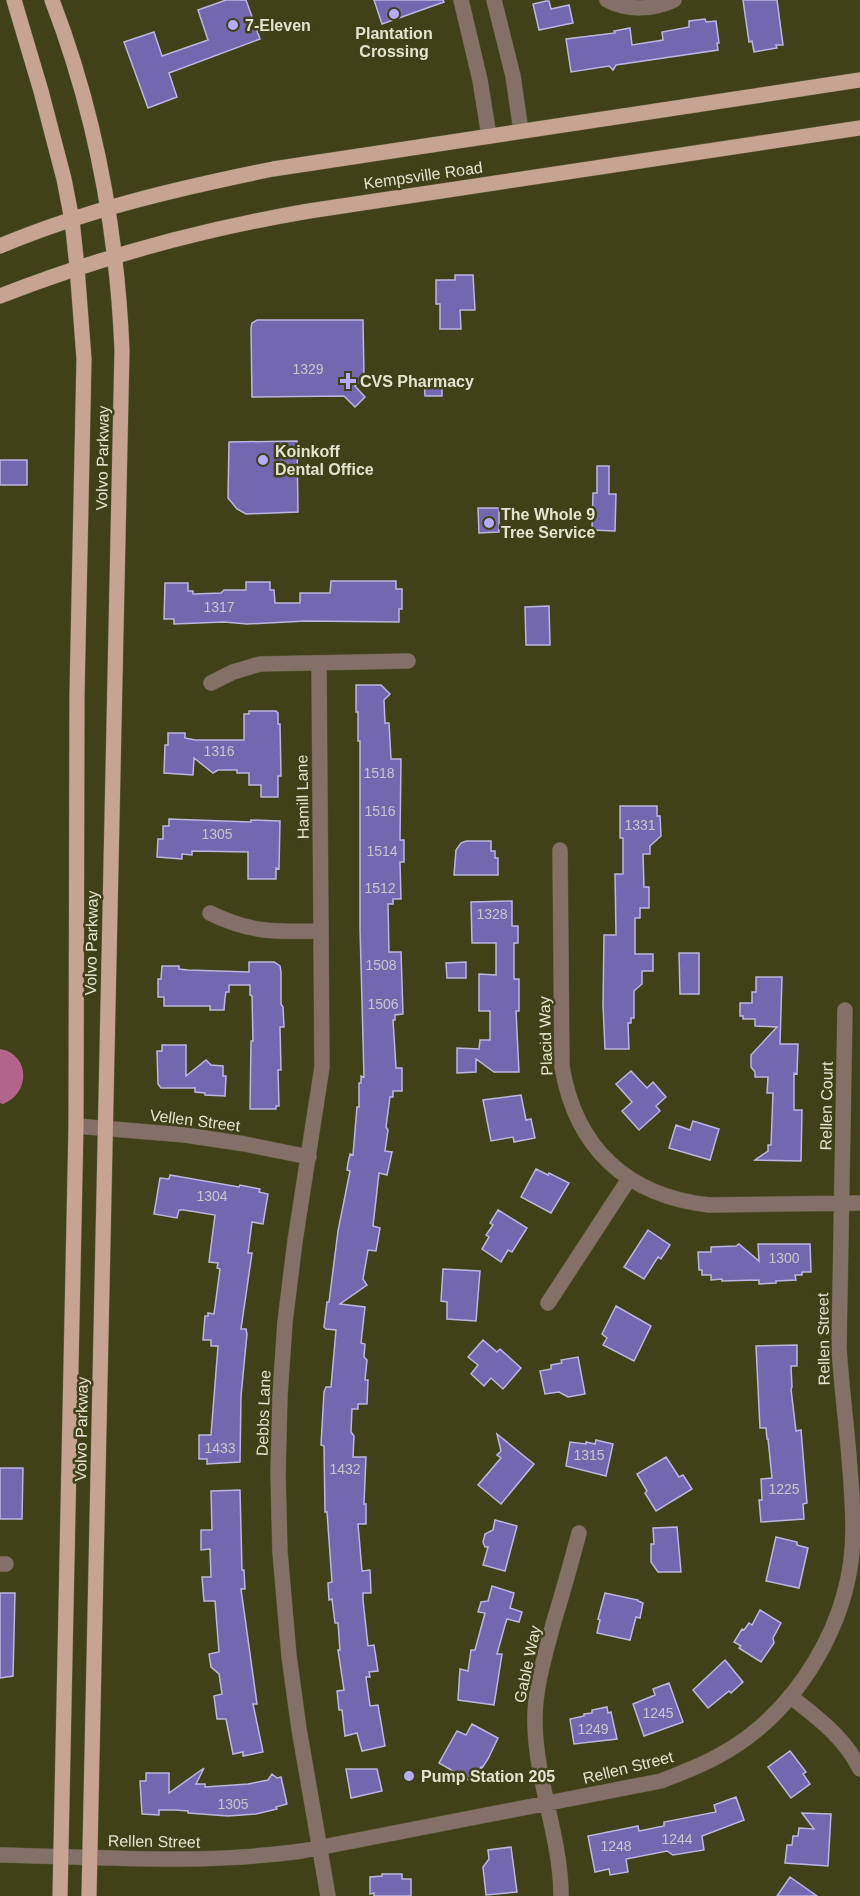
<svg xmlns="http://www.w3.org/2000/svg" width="860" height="1896" font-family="Arial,sans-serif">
<rect width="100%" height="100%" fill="#404019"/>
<path fill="#b2648b" d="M0,1049C30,1054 31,1093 3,1104L0,1103Z"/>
<path fill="#7368b0" stroke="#bab6df" stroke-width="1.5" d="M226,0H246L260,39L169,73L177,97L148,108L124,42L154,32L162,56L208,40L198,10Z
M374,0H443L444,2L382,24Z
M743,0H777L783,45H776L777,48L754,52L752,41L749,42Z
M546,1H549L551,9L569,5L573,23L539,30L533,4Z
M705,19L706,22L716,21L719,43H717L718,50L616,65L613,70L609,66L571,72L566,39L615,33L614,31L630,28L632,45L663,40L662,32L689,27V21Z
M455,275H473L475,310H460L461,329H440V304H436V280H455Z
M257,320H363L364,377L355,386L365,397L355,407L344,396L252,397L251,328L252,323Z
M424,377H442V396H425Z
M297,441L298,512L246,514L237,509L228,498L229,442Z
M0,460H27V485H0Z
M597,466H609V494H616L615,531L592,530L593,493H597Z
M478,508H499V532L479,533Z
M331,581H396V589H402V609H399V622L306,621L247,624L224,622L174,624V619H164L165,583H188V591H193V594L221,593L224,590H246V582H270V590H274L275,603H300V593H330Z
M549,606L550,645H526L525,607Z
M356,685H381L390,694L384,700L385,723H389L391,759H401L400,840H404V862H400L401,899H393V904H388L389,952H401L403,1014L395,1015V1020H393L396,1068H402V1091H393V1097H390L386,1127L388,1130L385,1151L392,1152L387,1175L379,1173L373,1226L380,1228L376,1251L368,1250L363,1279L367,1285L340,1304L365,1307L361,1343L365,1344L364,1357L367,1360L365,1380H368L367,1404H358V1409H352L351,1432L354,1436L353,1457H366L364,1504H366V1524H358L362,1571L370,1570L371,1593H363V1600L368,1646L374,1645L378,1671L369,1672L370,1677H366L370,1706L378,1705L385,1746L362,1751L357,1733L345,1736L342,1710H339L337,1691L344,1690L338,1650H340L338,1623H335L332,1599L329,1600L328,1583L332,1582L327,1512H325L324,1446L321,1445L324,1392L326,1387H331L336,1330L326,1329L324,1327L327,1302H329L338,1231L350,1171L347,1170L348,1163L350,1154L353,1155L357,1107H359V1083H361V1076L364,1077L360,928V741H358V712H356Z
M249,711H276L278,713V724H280L281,776H278V797H261V785H249V773H237V770H218L213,773L194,758L193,775L164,773L165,745H168V733H185V738L195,740H244V714H249Z
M620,806H657V816H660L661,836L650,846V854H643L644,887H649V908H640V918H635V954H653V971H642V984L634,991V1018H631V1023H628L629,1049H605L603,1005L604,935H616L615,874H623V838H620Z
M169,819L251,822V820L280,821L279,869L276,868V879H248V852L192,851V855L182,854V859L157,857L158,839H163V826H169Z
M466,841H491V851H495V858H498V875H454L456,850L461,843Z
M512,901V926H518V943H514V979H519V1011H516L519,1072H494L476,1059V1072L457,1073V1048L479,1049L480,1040H490V1011H479V974L496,975V943H472L471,902Z
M679,953H699V994H680Z
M249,962H274L280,966L281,972V1004L283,1007L284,1027H280L281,1070H278L279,1106H276V1109H250L251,1041H253L252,996L250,995V985H229V992H226L225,998L224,1010H210V1006H164V997H158V979H161L162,966H179V969L188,970L249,972Z
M466,962V978H447L446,963Z
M756,977H782L780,1044H798L797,1074L794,1073V1110H802L801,1161L755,1160L768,1151V1145H771L773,1093H767L768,1077H755V1072L751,1067V1055L777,1027L755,1026V1019H743V1016H740V1003H752V992H756Z
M162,1045H186V1076L206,1060L211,1065L223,1066V1076H226L225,1096L205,1095V1093L195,1092V1088H161L158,1084L157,1051H162Z
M631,1071L647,1088L653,1082L666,1097L656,1106L660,1111L639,1130L622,1111L632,1102L616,1084Z
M521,1095L526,1120L531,1119L535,1138L514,1142L513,1137L491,1141L483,1100Z
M693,1121L719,1129L710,1160L669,1148L676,1125L690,1130Z
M536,1169L548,1175L549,1173L569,1183L551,1213L521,1197Z
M170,1175L239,1187L240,1185L260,1189L259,1192L268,1194L263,1224L252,1222L248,1253H252L241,1329H246L247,1334L241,1396L240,1462L207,1464V1459H199V1435H211L218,1346H211V1340H203L205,1316H208V1313L214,1314L220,1269L217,1268L218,1263L209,1262L215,1215L184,1210H179L177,1218L154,1214L160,1178L169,1179Z
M498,1210L527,1228L512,1252L508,1250L501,1262L482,1249L489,1237L486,1235L493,1225L490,1223Z
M648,1230L670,1245L661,1259L658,1257L644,1279L624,1267Z
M739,1244L759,1261L758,1244H810L811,1272H802V1275H795L796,1280L776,1281V1283L759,1284V1280L722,1281V1279L711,1280V1275H702V1270H699L698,1252H711V1247L736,1246Z
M443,1269L480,1271L476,1321L447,1319V1302L441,1301Z
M616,1306L651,1326L634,1361L603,1345L607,1338L602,1334Z
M483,1340L497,1352L500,1349L521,1368L503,1389L491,1378L484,1386L471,1374L478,1365L468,1357Z
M797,1345V1366H791L792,1387L791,1389L796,1431L801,1430L807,1503L803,1504L804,1519L761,1522L759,1500H762L761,1479L772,1478L768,1439H767L766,1428H760L756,1346Z
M578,1357L585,1394L568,1397L559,1392L545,1394L540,1371L551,1369V1365L562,1363L561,1360Z
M497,1434L534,1464L501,1504L478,1485L501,1458L497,1455L501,1451Z
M596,1440L613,1444L606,1476L566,1466L570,1442L586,1444V1442L595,1444Z
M666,1457L679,1477L683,1475L692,1489L656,1511L645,1493L647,1491L637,1474Z
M0,1468H23L22,1519H0Z
M240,1490L242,1570H244L245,1589H241L257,1704H253L263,1752L243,1756V1752L233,1754L226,1719H217L214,1696L222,1694L219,1674L211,1667L209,1654L219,1652L215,1601H204L202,1577H211L210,1549L201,1550V1530H212L211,1491Z
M495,1520L517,1526L505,1571L483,1565L488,1547H485L483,1542L485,1534L493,1530Z
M677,1527L681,1572H658L651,1562V1544H654L653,1528Z
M776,1537L797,1542V1545L808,1548L799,1588L766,1581Z
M492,1586L514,1593L510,1608L522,1612L519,1622L507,1619L505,1625L497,1654H502L494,1705L458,1700L460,1669L468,1671L471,1650H475L485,1613L478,1612L481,1602L488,1601Z
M0,1593H15L13,1676L0,1678Z
M605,1593L638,1600V1601L643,1603L640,1618L636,1617L630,1640L597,1633L600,1620L598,1619Z
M760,1610L781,1623L773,1638L774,1643L761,1662L739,1648L741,1646L734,1642L742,1629L744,1630L749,1623L752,1625Z
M725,1660L743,1682L731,1693L729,1691L708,1708L693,1690Z
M669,1683L683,1722L644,1736L633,1704L655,1695L653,1689Z
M607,1707L608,1713L611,1712L617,1739L574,1744L570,1719L584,1716V1714L592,1713V1710Z
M472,1724L498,1738L488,1759L482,1768L481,1767L472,1782L439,1763L457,1731L466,1735Z
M790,1751L806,1772L803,1774L810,1784L791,1798L768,1767Z
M204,1768L196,1784H205V1787L248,1784L268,1780L272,1774L277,1778L281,1777L287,1804L276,1807L277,1809L256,1814L228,1816L188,1813V1811L175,1810H159V1815L142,1814L140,1781H146V1773H169V1793Z
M346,1769H377L382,1791L351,1798Z
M736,1797L744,1820L702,1836L704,1850L673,1855L667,1851L626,1859L628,1872L610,1875L609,1869L595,1872L588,1836L638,1826L639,1831L664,1826V1822L716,1812L714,1805Z
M802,1813L831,1814L828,1866L785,1863L787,1845H792L793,1836H798L799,1828L814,1829Z
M511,1847L517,1892L486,1895L483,1867L489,1859L488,1850Z
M382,1874H402V1879H411V1896H374V1893L370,1894V1877L382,1876Z
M790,1877L817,1896H777Z"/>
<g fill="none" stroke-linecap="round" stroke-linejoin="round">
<g stroke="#5d5e3a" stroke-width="16">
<path id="minor" d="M461,0L480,80L489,136
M494,0L513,76L521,131
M607,0C627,11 653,10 674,0
M319,663L322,1067L295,1241L285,1322L280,1395L278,1474L280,1552L289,1656L299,1729L328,1896
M211,683L233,672L260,664L408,661
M560,850L562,1067C576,1149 628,1196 709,1205L860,1203
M210,913C250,933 277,932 321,931
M76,1126L185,1135L245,1144L309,1157
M548,1303L629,1179
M0,1564H6
M790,1696C818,1718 844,1737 860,1769
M0,1855C101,1857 201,1865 302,1851L661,1781C681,1773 701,1766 720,1755C798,1712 853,1620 853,1530C853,1470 843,1409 839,1348L845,1010
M561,1896C561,1838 536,1782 535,1724C534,1689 545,1655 554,1621C563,1592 571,1563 579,1533"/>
</g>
<g stroke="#5d5e3a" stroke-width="16">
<path id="major" d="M14,0L41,91L64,179L72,220L77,267L84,359L77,695L76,1126L60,1896
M52,0C95,112 117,230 122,350L89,1896
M0,246C88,209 180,188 273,169L860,80
M0,296C100,257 203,229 309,211L860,128"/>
</g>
<use href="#minor" stroke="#837168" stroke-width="15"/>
<use href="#major" stroke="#c7a491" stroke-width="15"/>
</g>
<g fill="#b5acf8" stroke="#404019" stroke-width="2">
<circle cx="394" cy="14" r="6"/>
<circle cx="233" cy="25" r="6"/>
<path d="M345 372h6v6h6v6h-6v6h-6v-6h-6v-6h6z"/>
<circle cx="263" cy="460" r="6"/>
<circle cx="489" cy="523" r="6"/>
<circle cx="409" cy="1776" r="6"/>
</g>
<g text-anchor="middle" stroke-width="5" stroke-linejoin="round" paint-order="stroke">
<g font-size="14" fill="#c7c5c7">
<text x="308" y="374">1329</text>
<text x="219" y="612">1317</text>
<text x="219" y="756">1316</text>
<text x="379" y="778">1518</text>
<text x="380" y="816">1516</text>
<text x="640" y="830">1331</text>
<text x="217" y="839">1305</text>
<text x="382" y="856">1514</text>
<text x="380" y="893">1512</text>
<text x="492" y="919">1328</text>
<text x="381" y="970">1508</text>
<text x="383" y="1009">1506</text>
<text x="212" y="1201">1304</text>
<text x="784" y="1263">1300</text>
<text x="220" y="1453">1433</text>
<text x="589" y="1460">1315</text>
<text x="345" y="1474">1432</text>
<text x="784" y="1494">1225</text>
<text x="658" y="1718">1245</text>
<text x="593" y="1734">1249</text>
<text x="233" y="1809">1305</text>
<text x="677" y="1844">1244</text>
<text x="616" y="1851">1248</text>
</g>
<g font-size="16" font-weight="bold" fill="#e3e4cf" stroke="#404019" text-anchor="start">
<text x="245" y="31">7-Eleven</text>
<text x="394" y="39" text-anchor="middle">Plantation<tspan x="394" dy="18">Crossing</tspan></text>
<text x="360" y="387">CVS Pharmacy</text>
<text x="275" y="457">Koinkoff<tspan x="275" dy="18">Dental Office</tspan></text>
<text x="501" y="520">The Whole 9<tspan x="501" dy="18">Tree Service</tspan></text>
<text x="421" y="1782">Pump Station 205</text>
</g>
<g font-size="16" fill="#e3e4cf" stroke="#404019">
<text transform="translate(423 175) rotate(-8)" y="6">Kempsville Road</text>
<text transform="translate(102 458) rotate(-89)" y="6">Volvo Parkway</text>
<text transform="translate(302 797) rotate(-91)" y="6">Hamill Lane</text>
<text transform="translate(91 943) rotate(-89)" y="6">Volvo Parkway</text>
<text transform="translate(545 1036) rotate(-92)" y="6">Placid Way</text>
<text transform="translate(826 1106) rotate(-89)" y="6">Rellen Court</text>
<text transform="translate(195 1120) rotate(7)" y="6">Vellen Street</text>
<text transform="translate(823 1339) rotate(-91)" y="6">Rellen Street</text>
<text transform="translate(263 1413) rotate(-88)" y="6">Debbs Lane</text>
<text transform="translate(81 1429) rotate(-89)" y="6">Volvo Parkway</text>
<text transform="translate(527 1664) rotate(-78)" y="6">Gable Way</text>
<text transform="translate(628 1767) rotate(-14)" y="6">Rellen Street</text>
<text transform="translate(154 1841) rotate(1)" y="6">Rellen Street</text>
</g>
</g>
</svg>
